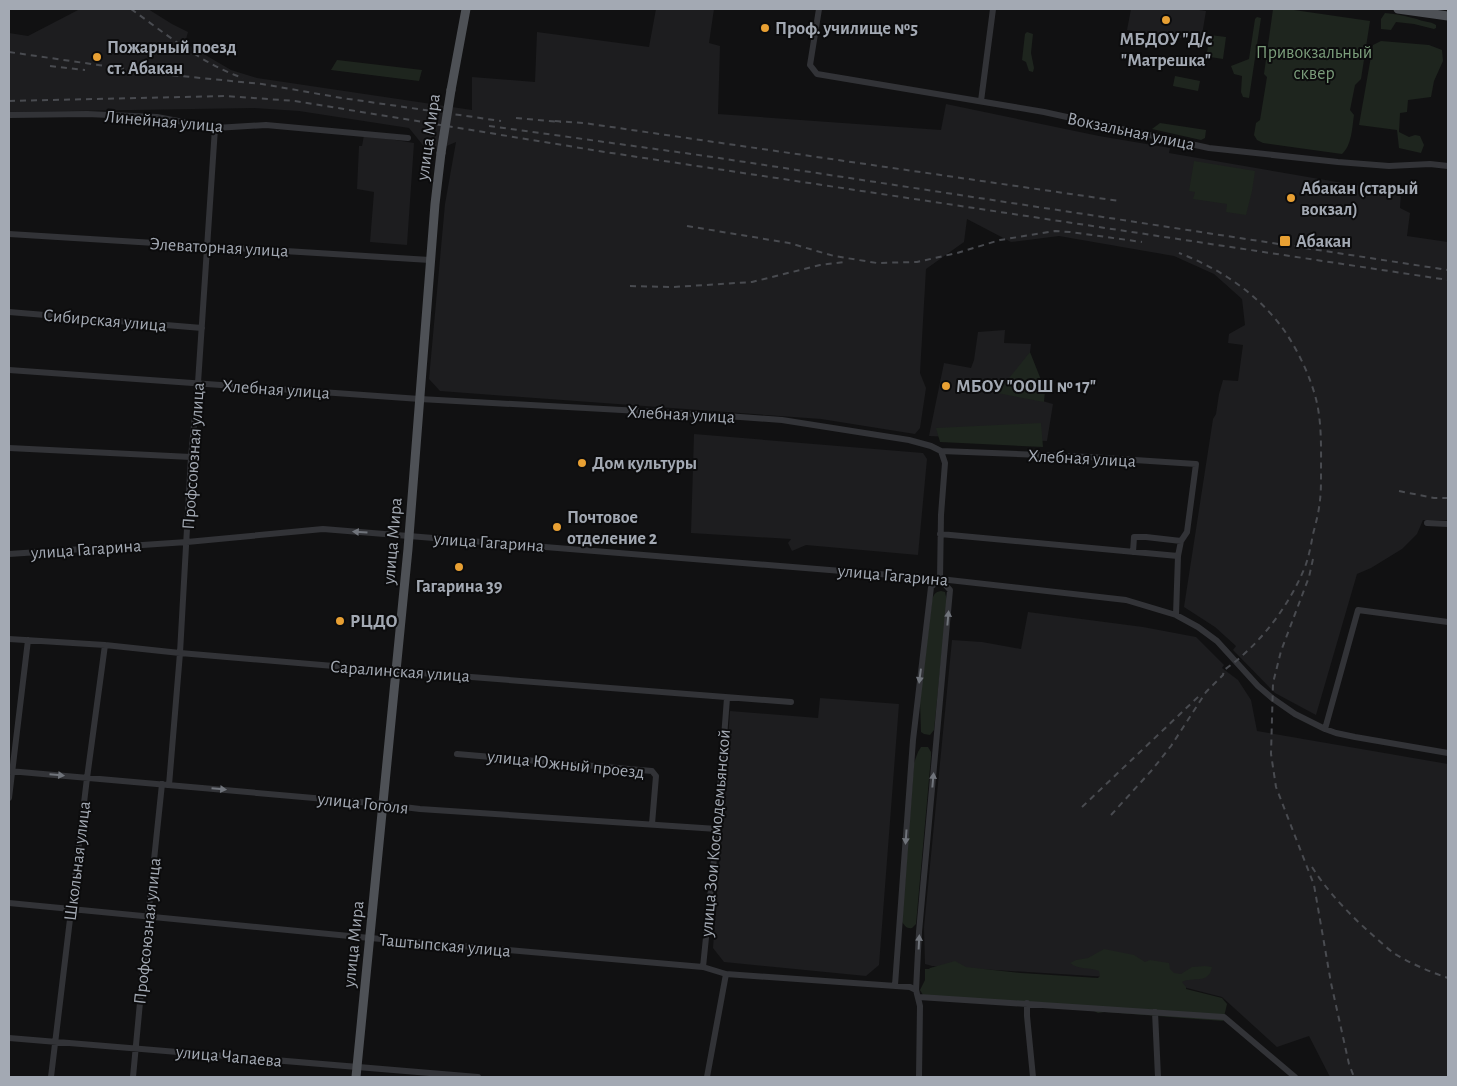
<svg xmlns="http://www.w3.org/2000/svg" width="1457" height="1086" font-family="'Alegreya Sans',sans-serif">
<rect width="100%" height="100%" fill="#111112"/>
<path fill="#1d1d1f" d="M80,9H148L172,24L188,32L185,43L231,70L257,78L472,110V77L535,82L537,32L649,47L656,9H714L709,43L720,46L718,114L941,130L946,104L1099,136L1170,148L1169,153L1401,193L1400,208L1410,213L1407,236L1448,242V520H1423L1417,534L1402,549L1371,568L1357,574L1316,715L1275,693L1233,650L1236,646L1215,627L1184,607L1213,419L1216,414L1219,394L1223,380L1238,381L1243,345L1228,343L1229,334L1245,325L1242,299L1214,274L1174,256L1059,236L1011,242L967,219L964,242L926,269L920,373L926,388L920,428L915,434L821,419L440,391L429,379L445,204L456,142L435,151L426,149L409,128L299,111L254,108L9,112V33L28,36Z
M1131,9H1192L1206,11L1201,41L1127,30Z
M364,135L414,143L407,245L370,242L374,192L357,189L359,146H362Z
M1005,330L1004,343L1031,344L1025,396L1053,404L1047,441L929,436L944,363L971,368L974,360L978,332Z
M694,434L923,453L927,459L918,555L806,545L792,551L788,543L791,539L691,533Z
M1028,612L1143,627L1196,637L1224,665L1222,668L1238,680L1251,700L1257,731L1448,764V1077H1330L1309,1036L1277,1047L1222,997L1156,980L932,966L925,964L924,927L952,640L982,642L1021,649Z
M820,698L899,704L879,965L866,976L724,962L713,948L730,711L818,718Z"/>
<path fill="#1e251e" d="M1273,9H1287L1370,21L1361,79L1355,85L1350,110L1354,115C1352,128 1352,145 1342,154L1263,143L1257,140L1254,135L1256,123L1260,120L1267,77L1264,74Z
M1385,13C1397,14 1405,16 1417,19C1424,22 1430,21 1436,25V28L1434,29L1414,24L1396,22L1391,30L1381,29V19Z
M1257,17L1261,18L1249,98L1243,97L1241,92L1242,76L1234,74L1231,66L1249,59L1255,19Z
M1027,32L1033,34L1031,53L1034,68L1033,72L1029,71L1026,62L1022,60L1025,34Z
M1210,35L1226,37L1223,59L1210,57L1207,52Z
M1381,41L1429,45L1442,50L1443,61L1434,81L1431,97L1408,100L1407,112L1400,113L1399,132L1409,137L1415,135L1420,136L1424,145L1421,153L1399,148L1397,130L1359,125L1373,45Z
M337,60L422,70L419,81L331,70Z
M1175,76L1200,81L1198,91L1173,86Z
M1160,123L1206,130L1205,138L1201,140L1152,129Z
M1194,161L1255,171L1252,191L1246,215L1226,212L1227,204L1193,199L1195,192L1189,191Z
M1030,352L1045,390L1044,402L997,393Z
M1041,423L1043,447L940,442L936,428Z
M941,591L945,592L947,601L934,730L930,735L924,734L921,732L920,701L932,600C934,594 935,592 941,591Z
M921,747H928L931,752V757L916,924L912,928C907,929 905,926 902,922L914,763L918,752Z
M1104,949L1134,955L1145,962L1150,960L1169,963L1170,969L1174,973L1181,974L1192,967L1205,966L1212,967C1209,985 1193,976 1182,982L1186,987V989L1222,998L1227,1004L1223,1021L1105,1012L1098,1013L1094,1011L923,995L920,990L925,980V969H929L930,968L955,961L966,967L1021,973L1098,978L1100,976L1099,971C1089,967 1079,970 1070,963L1076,960L1088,958Z"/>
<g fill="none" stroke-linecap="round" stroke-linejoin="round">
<path stroke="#323337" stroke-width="6" d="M819,9L810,65L817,74L1044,112L1209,148L1338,162L1389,166L1430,164L1448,166
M981,101L993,9
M9,115L87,114L157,117L215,128L266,125L408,138
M9,234L430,260
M9,312L202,328
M9,370L420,399L713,415L782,420L909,440L931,446L941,451L1089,457L1196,464L1187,532L1181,541L1178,556L1176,615
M9,448L191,457
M1427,523L1448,524
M940,534L1178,556
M1133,552L1134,537H1146L1181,541
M9,554L187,542L323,529L940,579L1126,600L1176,615L1198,627L1217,641L1258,686L1272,698L1295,714L1325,729L1336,733L1355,737L1448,753
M9,639L105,645L180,653L381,670L791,702
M1325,729L1358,610L1448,622
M457,754L652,771L656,776L652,824
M9,771L371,803L420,809L717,829
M169,785L180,653L191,457L198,383L215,128
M9,798L28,640
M9,903L370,938L703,967L726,974L910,987L916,990
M703,967L717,829L727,698
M895,985L913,740L931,587L940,579
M919,997L1224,1017L1295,1077
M1027,1003V1016L1033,1077
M1155,1012L1158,1077
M9,1038L478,1077
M51,1077L87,778L105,645
M133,1077L148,917L162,784
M707,1077L726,974
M919,1077L920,1006L916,990L919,932L950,590L940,579L941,515L945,463L941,451"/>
<path stroke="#4e5156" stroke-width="9" d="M1398,9L1448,16
M451,90L466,9
M356,1077L408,549L435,204L441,153"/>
<path stroke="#494b50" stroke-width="2" stroke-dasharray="6 5" stroke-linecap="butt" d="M131,9C166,34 202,64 243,78
M9,52L160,74L262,84L342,98L501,121
M50,66L85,70
M9,101L226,96L295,101L605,152L1448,280
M516,118L561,122
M555,121L584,123L1119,201
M489,126L706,156L1448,270
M687,226L789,243L834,256L877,263L917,262L957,253L1000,240L1055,231L1070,232L1142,242
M630,286L674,287L752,282L820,265L845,262
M1399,491L1434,498H1448
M1313,559L1309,577L1281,651L1273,683L1271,754L1276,787L1314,885L1331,983L1349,1064L1354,1077
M1082,807L1199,696
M1111,815L1152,770L1171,746L1206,692L1223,675L1224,670C1260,645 1289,606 1305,567C1309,556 1311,545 1313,534C1316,523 1319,511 1320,500C1321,492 1321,483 1321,474C1321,449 1322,423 1316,399C1310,376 1299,353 1286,333C1260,295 1221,269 1179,253
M1312,867C1329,894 1353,918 1377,939C1383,944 1389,950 1395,954C1412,964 1430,972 1448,978"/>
<path stroke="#4e5156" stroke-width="9" d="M441,153L451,90"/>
</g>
<defs><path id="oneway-solid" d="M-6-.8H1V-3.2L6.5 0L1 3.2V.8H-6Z" transform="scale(1.25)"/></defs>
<g fill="#70747b">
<use href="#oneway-solid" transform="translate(360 532) rotate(-176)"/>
<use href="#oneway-solid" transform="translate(948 618) rotate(-85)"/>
<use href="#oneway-solid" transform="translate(920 676) rotate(97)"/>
<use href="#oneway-solid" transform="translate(57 775) rotate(5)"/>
<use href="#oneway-solid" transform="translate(933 780) rotate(-85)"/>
<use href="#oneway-solid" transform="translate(219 789) rotate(5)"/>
<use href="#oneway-solid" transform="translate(906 837) rotate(94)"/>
<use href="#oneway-solid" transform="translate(919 942) rotate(-87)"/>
</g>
<g fill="#e8a033" stroke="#0c0c0d" stroke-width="2">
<circle cx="1166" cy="20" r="5"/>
<circle cx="765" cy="28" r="5"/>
<circle cx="97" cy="57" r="5"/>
<circle cx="1291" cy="198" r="5"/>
<rect x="1279" y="235" width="12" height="12" rx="2.5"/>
<circle cx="946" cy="386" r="5"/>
<circle cx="582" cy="463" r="5"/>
<circle cx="557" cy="527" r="5"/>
<circle cx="459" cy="567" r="5"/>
<circle cx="340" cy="621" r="5"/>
</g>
<g text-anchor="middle" stroke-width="4" stroke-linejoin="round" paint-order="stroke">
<g font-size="18" font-weight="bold" fill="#a3a9b3" stroke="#0c0c0d" text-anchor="start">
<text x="775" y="34">Проф. училище №5</text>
<text x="1166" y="45" text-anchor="middle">МБДОУ "Д/с<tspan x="1166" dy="21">"Матрешка"</tspan></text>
<text x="107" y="53">Пожарный поезд<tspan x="107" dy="21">ст. Абакан</tspan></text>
<text x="1301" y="194">Абакан (старый<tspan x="1301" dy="21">вокзал)</tspan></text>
<text x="1296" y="247">Абакан</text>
<text x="956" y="392">МБОУ "ООШ № 17"</text>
<text x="592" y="469">Дом культуры</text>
<text x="567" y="523">Почтовое<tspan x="567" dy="21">отделение 2</tspan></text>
<text x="459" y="592" text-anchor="middle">Гагарина 39</text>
<text x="350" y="627">РЦДО</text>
</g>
<g font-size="18" fill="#7b9d7b" stroke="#0c0c0d">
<text x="1314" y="58">Привокзальный<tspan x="1314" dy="21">сквер</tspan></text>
</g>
<g font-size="18" fill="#a3a9b3" stroke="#0c0c0d">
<text transform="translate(164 121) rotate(5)" y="6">Линейная улица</text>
<text transform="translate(1131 131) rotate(12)" y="6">Вокзальная улица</text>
<text transform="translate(428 137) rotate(-82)" y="6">улица Мира</text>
<text transform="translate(219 247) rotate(3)" y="6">Элеваторная улица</text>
<text transform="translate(105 320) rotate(5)" y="6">Сибирская улица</text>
<text transform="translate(276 389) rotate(4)" y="6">Хлебная улица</text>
<text transform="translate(681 414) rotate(3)" y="6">Хлебная улица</text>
<text transform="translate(193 456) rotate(-86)" y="6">Профсоюзная улица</text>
<text transform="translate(1082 458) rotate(3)" y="6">Хлебная улица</text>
<text transform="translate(392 541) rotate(-85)" y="6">улица Мира</text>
<text transform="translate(489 542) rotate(4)" y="6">улица Гагарина</text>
<text transform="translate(86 549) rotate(-4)" y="6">улица Гагарина</text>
<text transform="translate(893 575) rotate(5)" y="6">улица Гагарина</text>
<text transform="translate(400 671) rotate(4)" y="6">Саралинская улица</text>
<text transform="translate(566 764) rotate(6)" y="6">улица Южный проезд</text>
<text transform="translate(363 803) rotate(6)" y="6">улица Гоголя</text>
<text transform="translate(715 833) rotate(-85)" y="6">улица Зои Космодемьянской</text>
<text transform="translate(77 861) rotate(-83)" y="6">Школьная улица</text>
<text transform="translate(147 931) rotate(-84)" y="6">Профсоюзная улица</text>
<text transform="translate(353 944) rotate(-84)" y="6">улица Мира</text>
<text transform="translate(445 945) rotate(5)" y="6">Таштыпская улица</text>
<text transform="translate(229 1056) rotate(5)" y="6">улица Чапаева</text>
</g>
</g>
<rect width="1457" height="1086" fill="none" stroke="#a3a9b3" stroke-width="20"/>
</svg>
